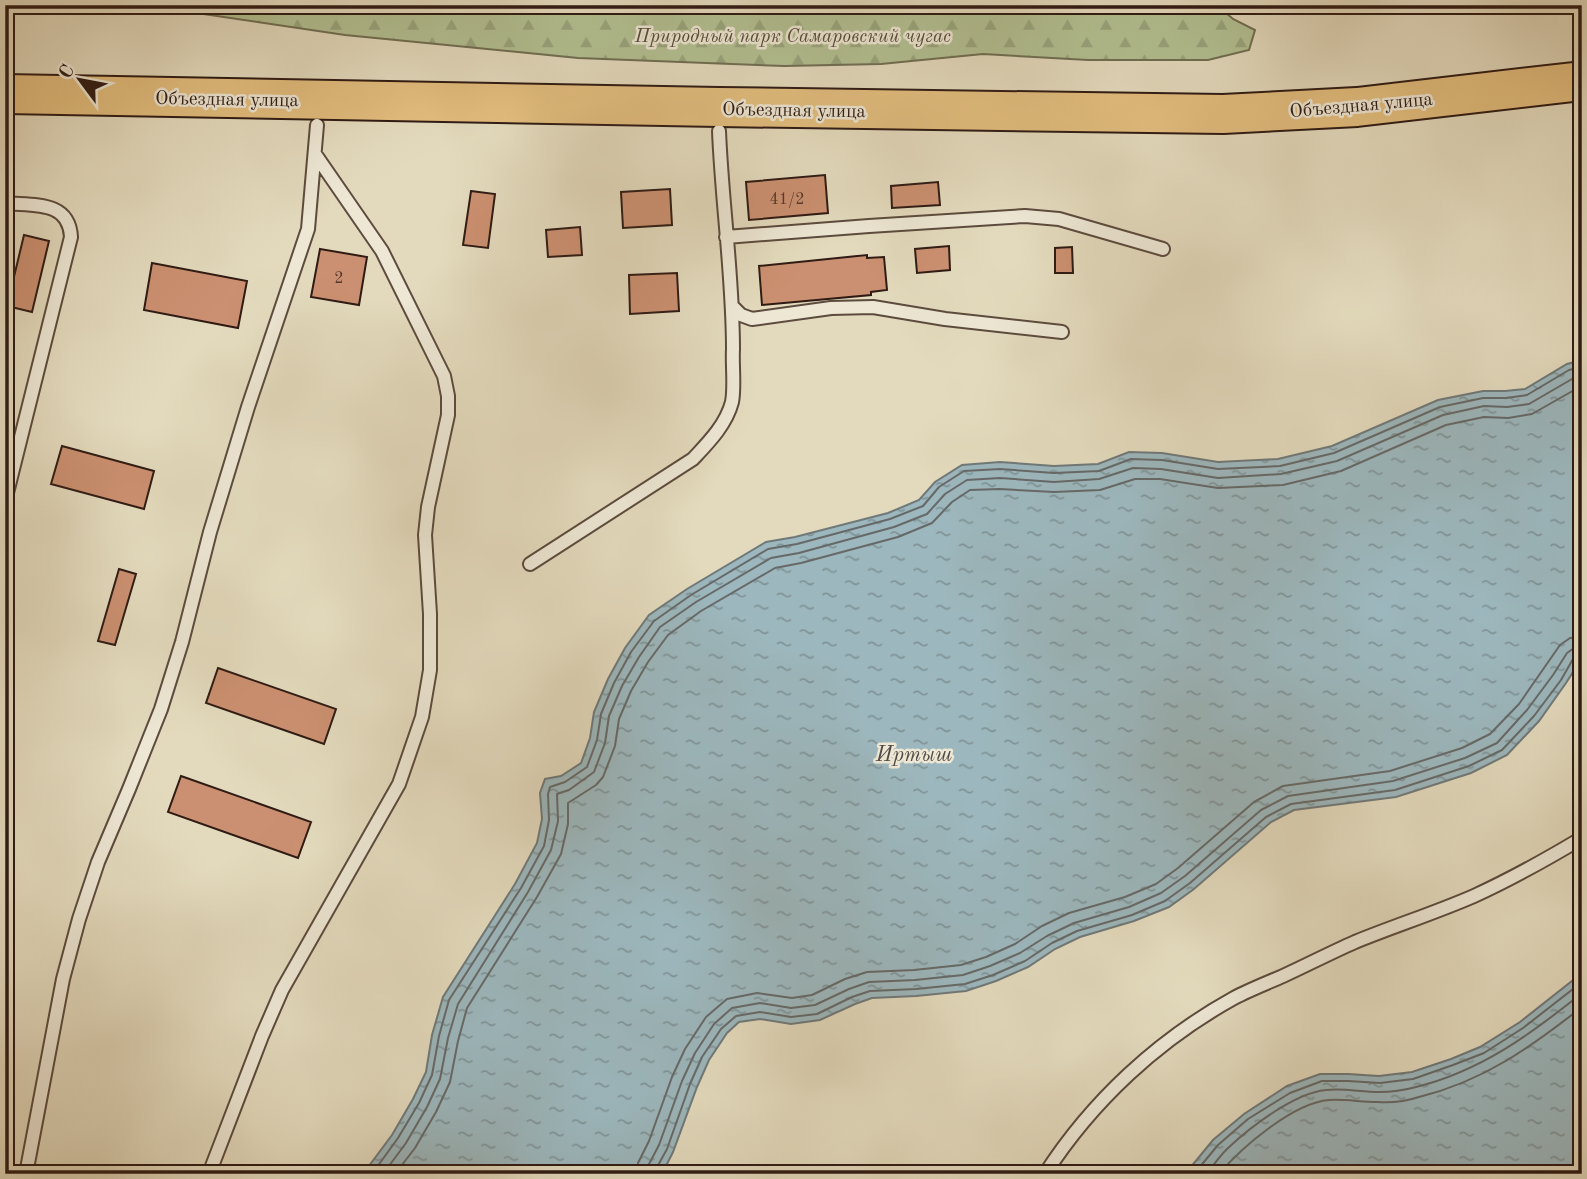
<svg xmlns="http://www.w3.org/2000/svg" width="1587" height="1179" font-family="'Old Standard TT',serif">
<defs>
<pattern id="forest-firs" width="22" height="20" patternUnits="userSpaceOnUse" patternTransform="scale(1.75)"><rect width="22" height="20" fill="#b2c092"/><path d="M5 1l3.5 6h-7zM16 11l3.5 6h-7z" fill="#99a47d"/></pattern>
<pattern id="water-ripples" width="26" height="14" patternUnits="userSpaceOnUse" patternTransform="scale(1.75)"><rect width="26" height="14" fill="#9cb7bd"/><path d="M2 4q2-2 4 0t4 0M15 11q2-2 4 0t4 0" fill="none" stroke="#809498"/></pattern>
</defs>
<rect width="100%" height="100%" fill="#e3dabd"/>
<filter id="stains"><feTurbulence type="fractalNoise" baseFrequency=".00286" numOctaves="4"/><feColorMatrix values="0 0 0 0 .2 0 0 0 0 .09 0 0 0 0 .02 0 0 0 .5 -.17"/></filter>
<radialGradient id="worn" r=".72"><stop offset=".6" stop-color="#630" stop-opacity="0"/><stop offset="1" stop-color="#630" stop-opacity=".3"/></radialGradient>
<path fill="url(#forest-firs)" stroke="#706e53" stroke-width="2" d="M142,5H1217L1233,19L1255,30L1249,50L1208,60H1088L983,54L881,64L784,66L578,58L345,35Z"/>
<path fill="url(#water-ripples)" stroke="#707979" stroke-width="2" d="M1582,360V658L1566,683L1539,721L1507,755L1471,773L1396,797L1294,810L1271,822L1194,889L1169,907L1134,921L1080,937L1055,949L1028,967L996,981L966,991L916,996L872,998L855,1004L820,1020L791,1024L760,1019L739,1022L727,1033L709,1060L697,1087L673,1152L662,1174H363L392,1135L413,1099L426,1072L432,1035L443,997L515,884L537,843L542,819L540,793L545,779L561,776L581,763L590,738L594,712L608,679L625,648L649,615L687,589L766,542L795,537L888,513L919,500L935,482L962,465L1000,462L1054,466L1098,464L1129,452L1162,453L1218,462L1278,459L1332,446L1438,400L1483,391H1505L1525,389L1567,364Z
M1582,973V1174H1185L1213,1140L1244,1114L1287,1086L1320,1074H1348L1379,1076L1412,1072L1451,1059L1480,1047L1520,1022Z"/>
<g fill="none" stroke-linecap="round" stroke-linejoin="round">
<path stroke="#666968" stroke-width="2" d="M372,1174L398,1138L419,1103L432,1075L439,1036L449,1000L521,888L544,846L549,820L548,794L550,787L565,782L587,767L597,740L601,714L614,683L631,652L654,621L691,595L768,549L797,544L890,519L923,506L939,487L964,471L1000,469L1054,473L1099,471L1131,459L1162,460L1218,469L1280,466L1334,453L1440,407L1483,398H1506L1527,395L1569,370L1582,367
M383,1174L406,1143L427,1107L440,1079L448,1038L458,1004L528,892L551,850L558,821L557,794L569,790L594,772L605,743L609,716L622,686L639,657L660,627L696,602L771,558L799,553L894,527L927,514L945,494L967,480L1000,478L1054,482L1099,479L1133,468L1161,469L1218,478L1281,474L1337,461L1443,415L1484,406L1507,407L1529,404L1572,379L1582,376
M395,1174L415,1148L436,1112L450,1082L458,1041L467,1008L537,897L561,854L568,824V803L596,785L603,777L615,746L619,719L631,691L648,662L668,635L701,611L775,568L801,563L898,537L932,523L952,502L970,490L1000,489L1054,492L1100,490L1135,479H1160L1218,488L1283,485L1341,471L1446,425L1484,417L1508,418L1532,414L1576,389L1582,387
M637,1174L638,1163L649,1141L672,1077L685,1049L706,1017L727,999L757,993L792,998L812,995L845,979L867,972L914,970L961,965L986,957L1015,944L1042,926L1069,913L1125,897L1156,884L1178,868L1254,802L1283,786L1390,771L1462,748L1490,734L1519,704L1560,645L1570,638L1582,637
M647,1174L648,1166L659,1145L682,1081L695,1053L714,1024L732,1008L760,1003L791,1008L815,1005L849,989L869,982L915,980L963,975L990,966L1020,953L1047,936L1074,923L1129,907L1161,893L1185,876L1261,810L1288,796L1393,781L1465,758L1497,743L1527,710L1553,675L1567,653L1574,648L1582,647
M656,1174V1169L667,1149L690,1084L702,1057L721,1029L736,1016L760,1012L791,1017L817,1014L852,997L870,991L916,989L965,984L993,975L1025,961L1052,943L1077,931L1132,915L1165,901L1190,883L1266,817L1291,804L1395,790L1469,766L1502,750L1534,716L1561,680L1573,659L1577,656H1582
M1194,1174L1218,1145L1248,1119L1290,1093L1322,1081H1348L1380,1083L1413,1079L1453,1065L1484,1053L1523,1028L1582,982
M1206,1174C1213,1166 1219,1157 1227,1149C1249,1128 1294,1093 1326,1090C1344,1088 1361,1092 1379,1092C1391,1092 1405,1090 1416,1087C1481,1071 1531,1034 1582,993
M1219,1174C1242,1147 1293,1103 1329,1100C1345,1099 1361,1102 1377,1102C1390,1103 1407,1101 1419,1097C1484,1081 1531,1047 1582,1007"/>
</g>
<path fill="#cb9071" stroke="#2f1b14" stroke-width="2" d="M825,175L828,213L749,220L746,182Z
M938,182L940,205L892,208L891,186Z
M670,189L672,225L623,228L621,192Z
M471,191L495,194L488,248L463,245Z
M580,227L582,255L548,257L546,230Z
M24,235L49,241L32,312L7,306Z
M949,246L950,270L917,273L915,249Z
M1072,247L1073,273H1055V248Z
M320,249L367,257L359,305L311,297Z
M867,255V258L884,257L887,290L871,292V295L762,305L759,266Z
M152,263L247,281L238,328L144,310Z
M677,273L679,311L630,314L629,275Z
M62,446L154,471L144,509L51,484Z
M119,569L136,574L115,645L98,641Z
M218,668L336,709L324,744L206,703Z
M181,776L311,822L298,858L168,812Z"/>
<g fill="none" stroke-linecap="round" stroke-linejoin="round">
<g stroke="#5c4b3e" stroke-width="16">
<path id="service" d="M5,203C33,206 69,200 71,237L5,501
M726,237L869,226L1025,216L1059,219L1163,249
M733,307L741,315L752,319L831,308L873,307L945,319L1062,332
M530,564L693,459C708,443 726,425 732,402C735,387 732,365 733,349C733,276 722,204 719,131
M26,1174L63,979L79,919L98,862L129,789L161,709L182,642L210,532L248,407L308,229L317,125
M209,1174L262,1036L282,990L399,784L422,717L430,670V614L425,535L428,507L448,415V396L444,376L382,251L315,154
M1045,1174C1092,1101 1158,1040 1234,998C1249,990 1267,983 1283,976C1307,965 1330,953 1355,942C1394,926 1435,913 1474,896C1511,879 1547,859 1582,838"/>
</g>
<g stroke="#2f1b14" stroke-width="42">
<path id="primary" d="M5,94L719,107L1223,114L1357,107L1582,81"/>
</g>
<use href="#service" stroke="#ede7d4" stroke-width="12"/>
<use href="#primary" stroke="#e2bd7e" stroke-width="38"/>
</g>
<g text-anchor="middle" stroke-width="5" stroke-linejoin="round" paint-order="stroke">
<g font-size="16" fill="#56382b">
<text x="787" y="204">41/2</text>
<text x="339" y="283">2</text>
</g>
<g font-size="19" font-style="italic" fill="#564d3a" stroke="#ede7d4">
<text x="793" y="42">Природный парк Самаровский чугас</text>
</g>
<g font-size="19" fill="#2f1b14" stroke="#ede7d4">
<text transform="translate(227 98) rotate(1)" y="7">Объездная улица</text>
<text transform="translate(1361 104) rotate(-5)" y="7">Объездная улица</text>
<text transform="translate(794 109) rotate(1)" y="7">Объездная улица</text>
</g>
<g font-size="21" font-style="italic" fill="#504a47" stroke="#ede7d4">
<text x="914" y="761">Иртыш</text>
</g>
</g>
<rect width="1587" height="1179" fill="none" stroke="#e3dabd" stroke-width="28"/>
<rect x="7" y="7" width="1573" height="1165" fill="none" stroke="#2f1b14" stroke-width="3.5"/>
<rect x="14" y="14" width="1559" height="1151" fill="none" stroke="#2f1b14" stroke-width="2"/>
<g transform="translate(80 80) rotate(302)" stroke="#ede7d4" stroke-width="5" paint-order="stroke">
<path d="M0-5L12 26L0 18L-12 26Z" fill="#2f1b14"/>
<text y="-10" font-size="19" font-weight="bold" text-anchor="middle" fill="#2f1b14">С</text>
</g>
<rect width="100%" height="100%" filter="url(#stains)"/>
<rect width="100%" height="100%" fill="url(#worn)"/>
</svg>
